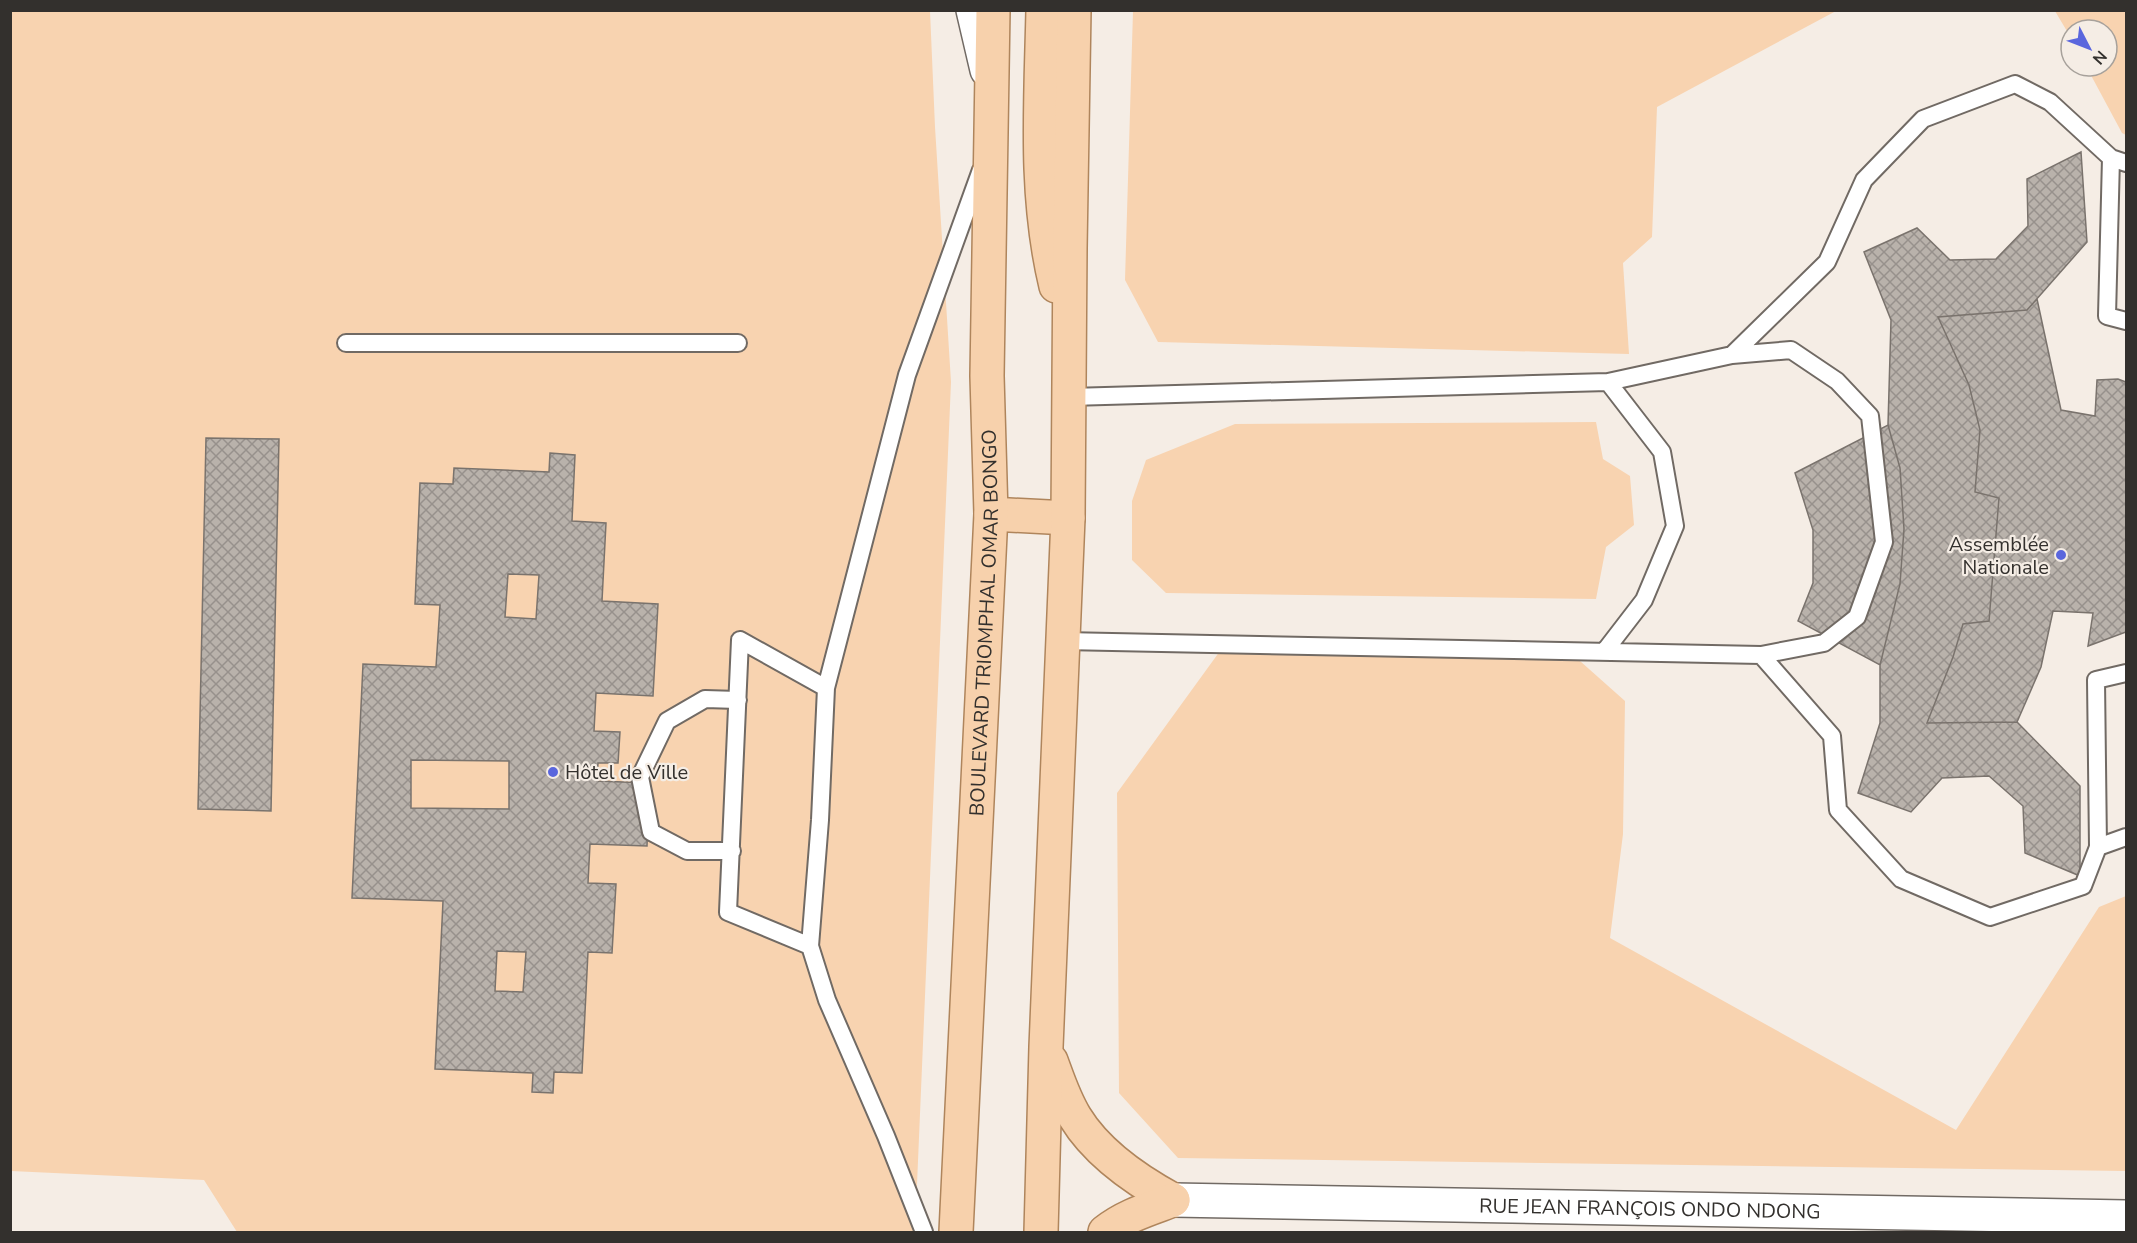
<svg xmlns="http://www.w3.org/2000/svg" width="2137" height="1243" font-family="'Nunito Sans',sans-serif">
<defs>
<pattern id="building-cross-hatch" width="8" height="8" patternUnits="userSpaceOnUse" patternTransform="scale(1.5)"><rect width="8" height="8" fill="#b9b2ab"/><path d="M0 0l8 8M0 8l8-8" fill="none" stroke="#97918c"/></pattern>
</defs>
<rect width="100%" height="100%" fill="#f5ede5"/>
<path fill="#f8d3b0" d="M10,11H930L935,127L951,382L915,1232H237L204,1180L11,1171Z
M1133,11V10L1836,11L1657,107L1652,237L1623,263L1629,354L1158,342L1125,280Z
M2055,11H2126V135L2122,133L2086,66H2107V30H2071V38Z
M1596,422L1603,459L1630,476L1634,525L1606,547L1596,599L1166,593L1132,560V501L1146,460L1235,424Z
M1220,651L1571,653L1625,701L1623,834L1610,938L1956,1130L2099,907L2126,896V1171L1178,1158L1119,1093L1117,793Z"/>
<path fill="url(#building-cross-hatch)" stroke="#7a736d" stroke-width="1.5" fill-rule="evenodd" d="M2081,152L2087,242L2027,310L1938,317L1969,385L1980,430L1975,492L1999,498L1989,621L1963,624L1953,657L1927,723L2017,722L2080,786V876L2025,853L2023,806L1989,776L1942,778L1911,812L1858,793L1880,723V665L1900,584L1904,529L1900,468L1888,425L1891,320L1864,252L1917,228L1950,260L1996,259L2028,226L2027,179Z
M2037,299L2061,410L2095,416L2097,380L2118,379L2126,382V632L2088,646L2093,613L2053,611L2041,667L2017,722L1927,723L1953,657L1963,624L1989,621L1999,498L1975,492L1980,430L1969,385L1938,317L2027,310Z
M1888,425L1900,468L1904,529L1900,584L1880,665L1798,621L1813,583V530L1795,473Z
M206,438L279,439L271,811L198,809Z
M550,453L575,455L572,521L606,523L602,601L658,604L653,696L596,693L594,731L620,732L618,763H598L597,781L649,783L647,846L590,844L588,883L616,884L612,953L588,952L582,1073L554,1072L553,1093L532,1092L533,1073L435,1069L443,901L352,898L363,664L436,667L440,605L415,604L420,483L453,484L454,468L549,472ZM508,574L539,575L536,619L505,617ZM411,760L509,761V809L411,808ZM497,951L526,952L523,992L495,991Z"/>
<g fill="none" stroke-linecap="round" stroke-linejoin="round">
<g stroke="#716a64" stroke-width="20">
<path id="lane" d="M2111,158L2107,316L2126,321
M346,343H738
M1732,355L1827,262L1864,180L1923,119L2015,84L2050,102L2111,158L2126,163
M1063,641L1761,655L1824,643L1857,617L1884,542L1870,416L1837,381L1791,350L1732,355L1608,382L1070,397
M1604,652L1644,600L1675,526L1662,452L1608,382
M1761,655L1832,736L1838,810L1901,879L1990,917L2083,886L2098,847L2126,837
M2098,847L2096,680L2126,673
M732,851H687L651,832L640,777L667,721L705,699L738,700
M810,946L728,912L740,640L826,688
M924,1232L886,1136L827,1000L810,946L820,820L826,688L907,375L981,170"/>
</g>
<g stroke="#716a64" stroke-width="36">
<g id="street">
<path id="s1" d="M1173,1200L2126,1217"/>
</g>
</g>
<g stroke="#716a64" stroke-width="36">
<path id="secondary" d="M973,10L987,70"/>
</g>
<g stroke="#af855c" stroke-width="36">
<g id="primary">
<path d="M1043,10C1041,103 1034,195 1056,286"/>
<path d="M991,514L1068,518"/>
<path d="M1051,1061C1058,1080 1064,1099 1075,1117C1097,1153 1136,1180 1173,1200"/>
<path id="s2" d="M956,1232L991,514L987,376L993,10"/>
<path d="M1041,1232L1046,1047L1068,518L1070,248L1074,10"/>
<path d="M1105,1232C1125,1216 1149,1209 1173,1200"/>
</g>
</g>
<use href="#lane" stroke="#fff" stroke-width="16"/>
<use href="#street" stroke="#fff" stroke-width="33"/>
<use href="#secondary" stroke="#fff" stroke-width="33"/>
<use href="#primary" stroke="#f7d1ac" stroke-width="33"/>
</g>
<g fill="#5a66dd" stroke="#f5ede5" stroke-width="2">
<circle cx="2061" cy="555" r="6"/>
<circle cx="553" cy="772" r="6"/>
</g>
<g text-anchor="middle" stroke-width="4.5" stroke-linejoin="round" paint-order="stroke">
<g font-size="20" fill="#33302d" stroke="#f5ede5" text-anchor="end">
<text x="2049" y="551">Assemblée<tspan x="2049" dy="23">Nationale</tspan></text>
<text x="565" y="779" text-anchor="start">Hôtel de Ville</text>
</g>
<g font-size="20" fill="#33302d" stroke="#f5ede5">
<text dy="7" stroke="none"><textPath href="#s2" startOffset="610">BOULEVARD TRIOMPHAL OMAR BONGO</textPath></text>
<text dy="7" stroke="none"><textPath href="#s1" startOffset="477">RUE JEAN FRANÇOIS ONDO NDONG</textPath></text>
</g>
</g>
<rect width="2137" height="1243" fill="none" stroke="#33302d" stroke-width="24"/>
<g transform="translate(2089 48) rotate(132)"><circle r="28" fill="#f5ede5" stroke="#a7a19b" stroke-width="1.5"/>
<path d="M0-4.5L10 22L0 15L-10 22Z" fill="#5a66dd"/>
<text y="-9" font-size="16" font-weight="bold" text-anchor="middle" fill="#33302d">N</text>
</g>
</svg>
